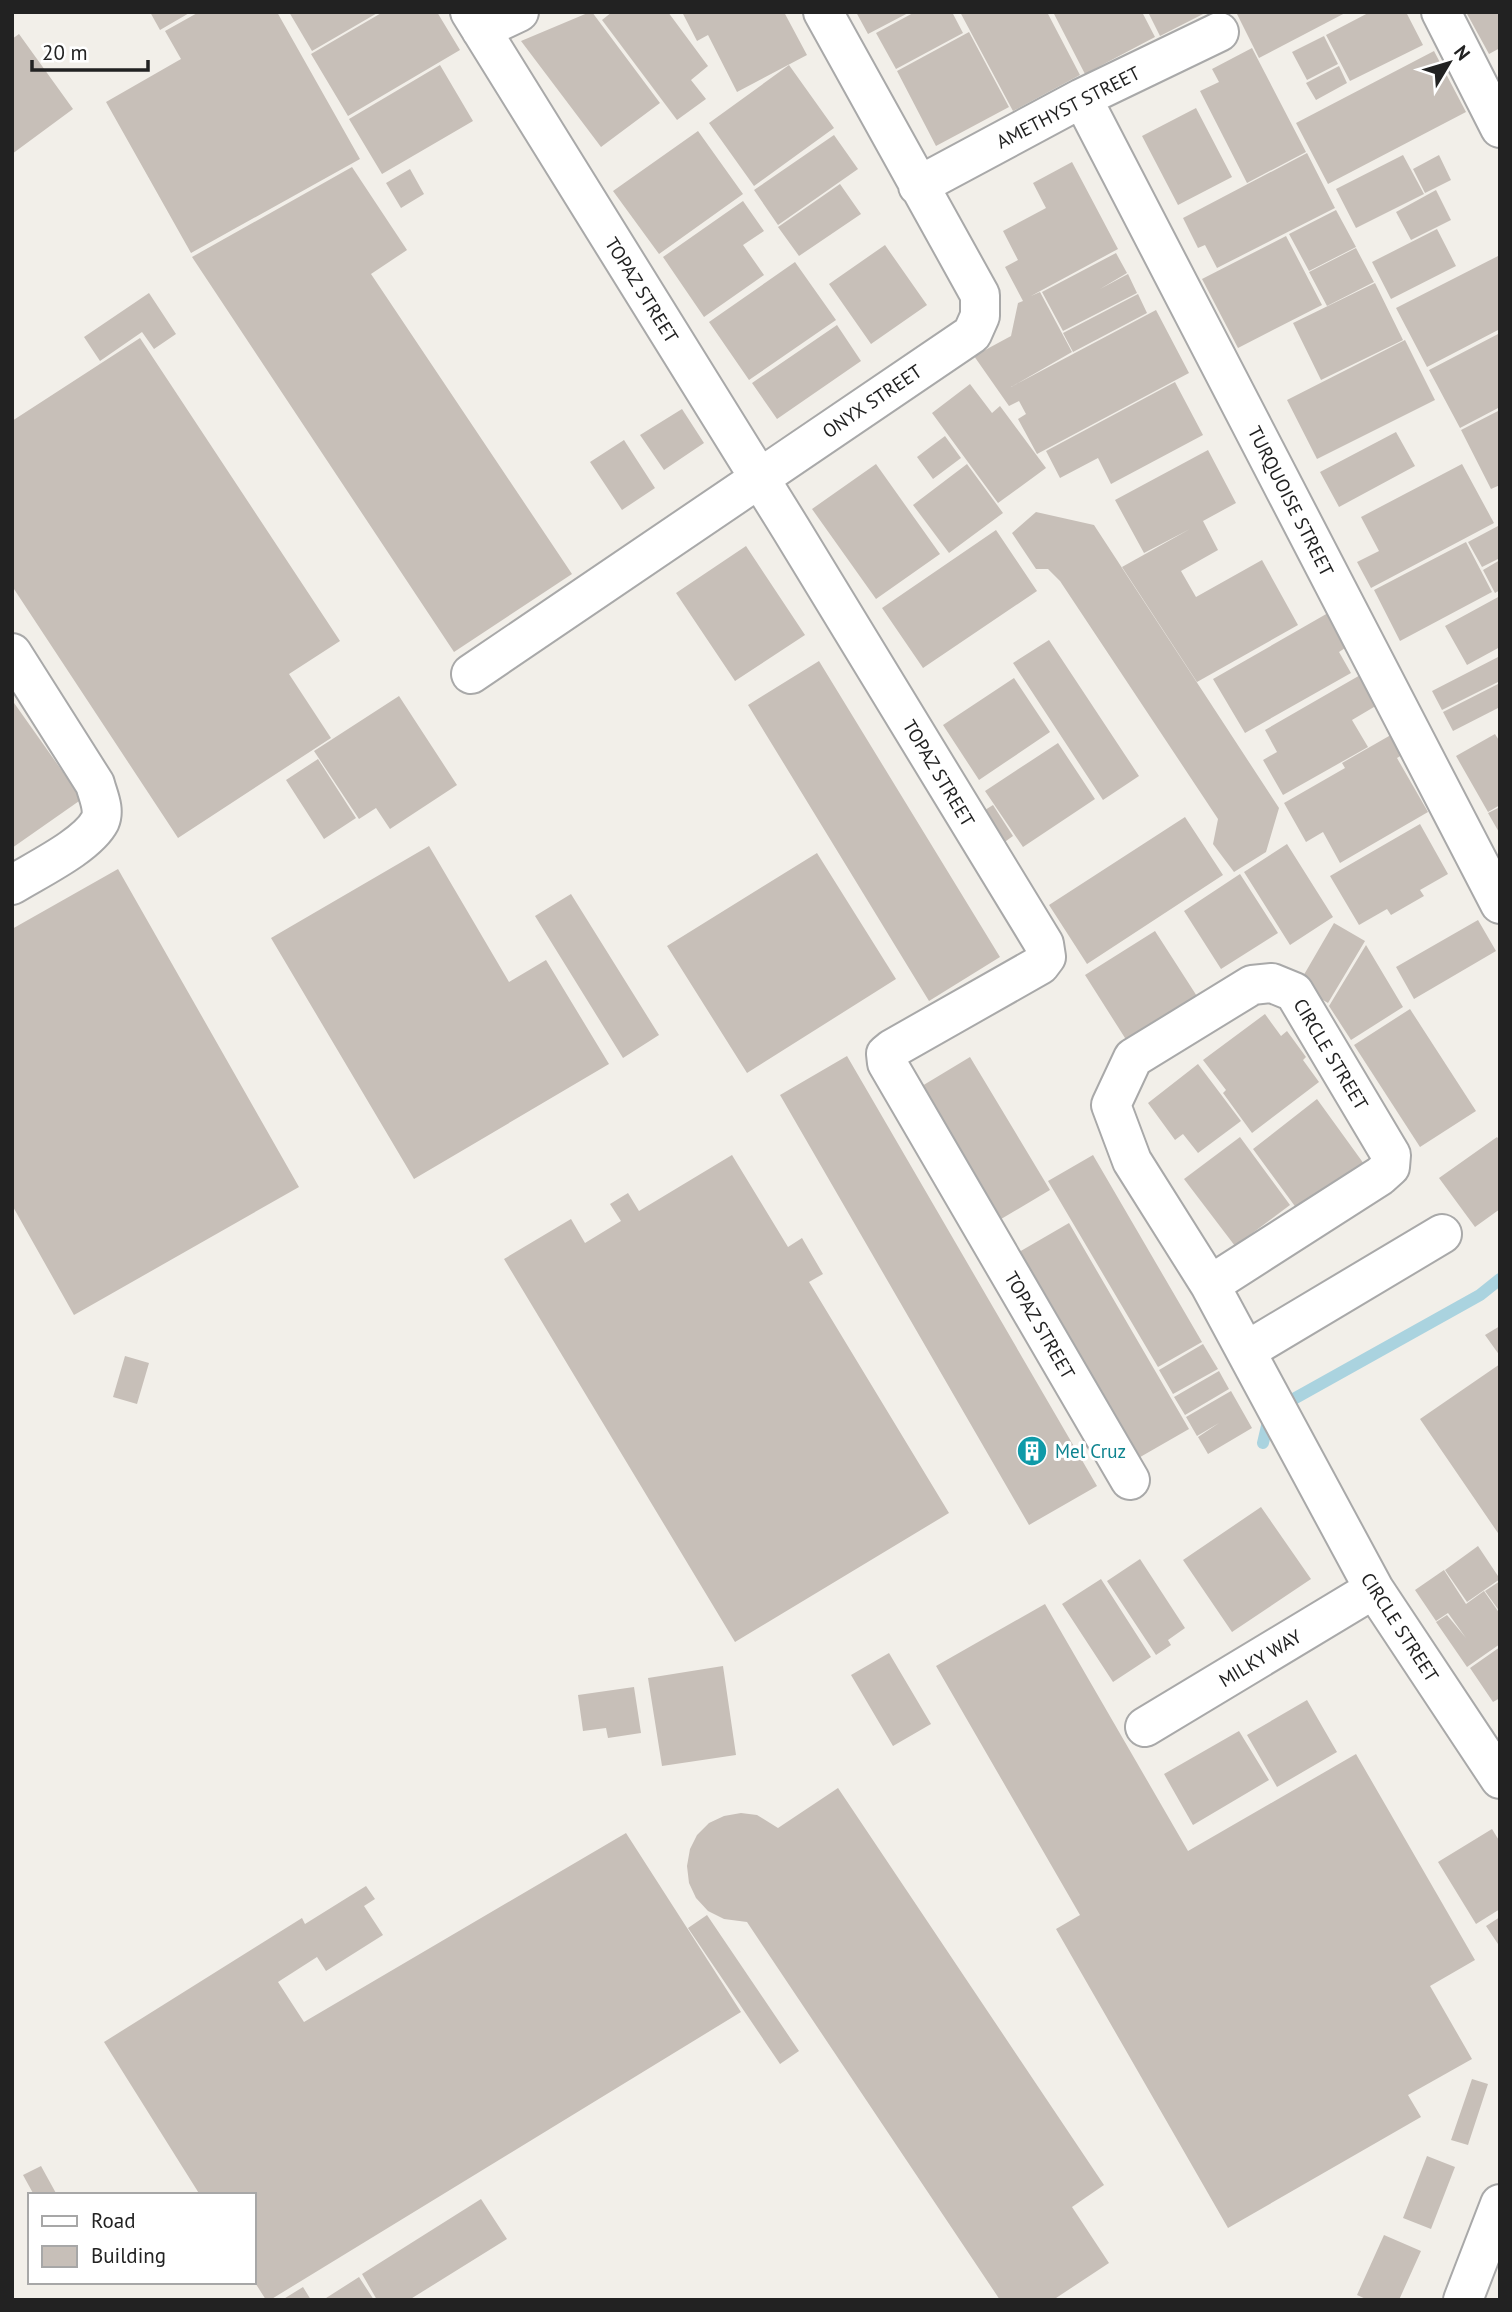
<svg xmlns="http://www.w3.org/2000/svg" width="1512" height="2312" font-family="'PT Sans',sans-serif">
<rect width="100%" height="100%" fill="#f2efe9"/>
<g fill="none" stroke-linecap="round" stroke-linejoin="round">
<path stroke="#aad3df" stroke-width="12" d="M1290,1401L1480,1295L1500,1279
M1263,1443L1270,1413"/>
</g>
<path fill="#c7bfb8" d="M150,12H191L160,30Z
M199,12H277L360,159L191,253L106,102L181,59L165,31Z
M289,12H379L312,51Z
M383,12H437L460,50L348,116L311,54Z
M590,12H592L660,103L601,147L521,41Z
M612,12H668L708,66L691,80L706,99L677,120L602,20Z
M682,12H784L807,55L737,92L708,35L697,41Z
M856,12H910L868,34Z
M915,12H952L963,33L896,69L876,33Z
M960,12H1047L1080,75L1013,111Z
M1053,12H1142L1155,37L1085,74Z
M1148,12H1207L1160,36Z
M1236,12H1347L1259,58Z
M1370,12H1406L1423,45L1350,81L1326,35Z
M1466,12H1500V48L1489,54Z
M969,32L1009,107L936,146L897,71Z
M19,34L73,109L12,154V39Z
M1324,36L1338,64L1307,80L1292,52Z
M1252,48L1306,152L1247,183L1200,91L1219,82L1212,69Z
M1434,51L1466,112L1328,184L1296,123Z
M440,65L473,121L382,174L349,119Z
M789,65L834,128L754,186L709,123Z
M1339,66L1347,83L1316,100L1306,83Z
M1196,108L1232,177L1178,205L1142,136Z
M698,131L743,194L659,254L613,191Z
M834,135L858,169L778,225L754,190Z
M1307,153L1335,208L1217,268L1205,245L1198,248L1183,218Z
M1403,155L1424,194L1356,228L1336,189Z
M1439,155L1451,180L1425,193L1413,169Z
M1072,162L1118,249L1031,296L1040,292L1072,352L1011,387L1156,310L1189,373L1037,454L1018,419L1026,414L1019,401L1009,406L974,356L1011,336L1018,303L1023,301L1005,267L1018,260L1003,231L1046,208L1033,183Z
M352,167L407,250L371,274L572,574L454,652L192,257Z
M410,169L424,194L401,208L386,183Z
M840,184L861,214L799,256L778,227Z
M1436,190L1451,220L1411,240L1396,212Z
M743,201L764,231L743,245L764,275L704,317L663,257Z
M1336,210L1356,247L1309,271L1289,234Z
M1437,229L1456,266L1391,299L1372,262Z
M1286,236L1322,305L1238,348L1202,279Z
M885,245L927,305L871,344L829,284Z
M1356,248L1374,282L1327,306L1309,272Z
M1116,253L1127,273L1100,289L1128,274L1137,293L1063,331L1042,292Z
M1500,255V329L1427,367L1396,308Z
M795,262L836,320L749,380L709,322Z
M1375,283L1403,340L1321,380L1293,323Z
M149,293L176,334L154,349L142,332L100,361L84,337Z
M1138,294L1147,313L1073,352L1063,333Z
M837,325L861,361L777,419L752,383Z
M1500,333V407L1460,428L1429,370Z
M140,338L340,641L289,674L331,738L178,838L12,586V421Z
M1405,340L1435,400L1317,459L1287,400Z
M1175,382L1203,435L1111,484L1098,458L1060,478L1046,451Z
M970,384L992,413L1000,406L1046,468L998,503L932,413Z
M682,409L704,443L664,470L640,435Z
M1500,410V485L1491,489L1461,430Z
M1396,432L1415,466L1339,507L1320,472Z
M945,436L961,458L933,479L917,457Z
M624,440L655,488L622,510L590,462Z
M1208,450L1236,503L1203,521L1218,550L1181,571L1196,597L1262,560L1298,625L1197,682L1122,567L1190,529L1144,553L1115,500Z
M876,464L940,554L876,599L812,509Z
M967,464L1003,513L949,553L913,505Z
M1462,464L1494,523L1371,588L1357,562L1379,551L1361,517Z
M1036,512L1094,525L1279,808L1266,852L1234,872L1213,844L1218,819L1060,581L1048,569H1036L1012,533Z
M1498,526L1500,530V558L1482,567L1468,542Z
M996,530L1037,591L923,668L882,608Z
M1466,542L1492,592L1400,641L1374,590Z
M746,546L805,635L735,681L676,593Z
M1500,560V590L1495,593L1483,570Z
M1500,596V647L1467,665L1445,626Z
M1328,613L1348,646L1339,652L1351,673L1245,733L1213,679Z
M1049,640L1139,776L1103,800L1013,663Z
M1500,656V681L1442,710L1432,691Z
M819,661L1000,957L929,1001L748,705Z
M1362,674L1379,704L1352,720L1368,747L1283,795L1263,760L1277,752L1265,730Z
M1014,678L1050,732L979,780L943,725Z
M1500,683V707L1453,731L1443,712Z
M399,696L457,785L390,829L376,808L359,819L314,751Z
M12,700L82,799L12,848Z
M1396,732L1407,752L1397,758L1428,812L1340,863L1323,832L1306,842L1284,803L1345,768L1342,763Z
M1495,734L1500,742V805L1488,812L1456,756Z
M1058,743L1095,799L1023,847L985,791Z
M318,759L356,818L324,839L286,780Z
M993,805L1013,836L999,846L977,815Z
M1500,807V834L1488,813Z
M1185,817L1223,875L1087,964L1049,905Z
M1420,824L1448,874L1420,890L1424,896L1391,915L1387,909L1359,925L1330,876Z
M1287,844L1333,917L1290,945L1244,872Z
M429,846L509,982L546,960L609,1064L414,1179L271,938Z
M817,853L896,979L747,1073L667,946Z
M118,869L299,1187L74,1315L12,1205V929Z
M1240,874L1278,933L1221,969L1184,911Z
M571,894L659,1035L623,1058L535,916Z
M1478,920L1496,951L1414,999L1396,967Z
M1334,923L1365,941L1328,1003L1298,985Z
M1155,931L1202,1004L1132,1049L1085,975Z
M1366,945L1403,1007L1351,1040L1329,1006Z
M1410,1009L1476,1111L1420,1147L1354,1045Z
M1265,1014L1281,1036L1287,1031L1306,1057L1303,1060L1319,1082L1252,1133L1223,1093L1226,1090L1203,1060Z
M847,1056L1097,1486L1029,1525L780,1095Z
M970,1057L1050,1190L996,1222L917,1089Z
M1198,1064L1241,1121L1198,1153L1183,1134L1175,1140L1148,1103Z
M1317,1099L1364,1164L1297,1209L1253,1149Z
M1240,1137L1290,1205L1235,1246L1184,1179Z
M1497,1137L1500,1141V1209L1475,1227L1439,1178Z
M732,1155L788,1247L802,1238L823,1274L809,1282L949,1513L735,1642L504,1259L571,1219L585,1243L621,1221L610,1204L628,1193L639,1211Z
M1093,1155L1202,1342L1158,1367L1048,1181Z
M1069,1223L1189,1429L1135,1460L1014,1255Z
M1500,1326V1356L1485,1335Z
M1203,1344L1218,1369L1173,1394L1159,1370Z
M125,1356L149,1363L137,1404L113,1397Z
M1500,1364V1536L1420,1419Z
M1219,1371L1229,1389L1185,1415L1174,1397Z
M1231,1391L1252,1428L1208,1454L1198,1437L1219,1423L1197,1436L1186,1417Z
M1261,1507L1311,1579L1232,1632L1183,1560Z
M1478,1546L1500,1579L1467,1602L1445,1570Z
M1140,1559L1185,1628L1168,1640L1171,1645L1156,1655L1107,1581Z
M1444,1570L1466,1604L1484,1591L1500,1614V1644L1467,1667L1436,1622L1447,1615L1466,1638L1448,1613L1436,1621L1415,1590Z
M1101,1579L1151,1657L1113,1682L1062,1604Z
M1500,1581V1612L1485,1591Z
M1045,1604L1188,1851L1356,1754L1475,1960L1430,1986L1472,2059L1408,2095L1421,2117L1228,2228L1056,1929L1080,1915L936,1666Z
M1500,1647V1698L1493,1702L1470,1668Z
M889,1653L931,1724L893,1746L851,1675Z
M723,1666L736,1755L662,1766L648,1678Z
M634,1687L641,1733L608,1738L606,1728L583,1731L578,1695Z
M1307,1700L1337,1752L1277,1787L1247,1735Z
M1239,1731L1269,1780L1193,1825L1164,1774Z
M838,1788L1104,2185L1072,2207L1109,2263L1053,2300H1000L747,1922L724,1919L708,1911L696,1898L689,1883L687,1866L690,1849L697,1835L709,1823L724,1816L741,1813L757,1815L778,1828Z
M1492,1829L1500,1842V1909L1476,1924L1438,1862Z
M626,1833L741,2012L270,2300H266L254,2281V2195H200L104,2042L302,1918L305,1924L366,1886L375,1899L364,1906L383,1935L326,1971L317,1957L278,1982L304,2022Z
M707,1915L799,2051L780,2064L688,1928Z
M1500,1917V1947L1486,1926Z
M1472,2079L1488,2084L1468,2145L1451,2140Z
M1427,2156L1455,2167L1431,2229L1403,2218Z
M41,2166L57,2195H34L23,2175Z
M481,2199L507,2239L409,2300H377L362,2274Z
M1384,2235L1421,2251L1399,2300H1368L1357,2295Z
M359,2277L374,2300H323Z
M303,2287L311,2300H282Z"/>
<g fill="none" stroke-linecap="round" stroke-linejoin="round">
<g stroke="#a9a9a9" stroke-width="42">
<path id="minor" d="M470,12L791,529L1044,944L1046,957L1040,965L892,1049L886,1054L887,1063L1130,1480
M1441,12L1500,128
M481,30L519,12
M1082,98L1500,904
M918,186L1082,98L1219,32
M12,653L95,784C98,796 105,809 100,821C87,846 36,870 12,885
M471,674L972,334L980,316V295L823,12
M1210,1285L1132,1161L1111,1105L1133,1058L1252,985L1272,983L1294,992L1391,1155L1390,1167L1380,1176L1210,1285L1374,1589L1500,1779
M1246,1351L1442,1234
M1145,1727L1374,1589
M1463,2300L1500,2204"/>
</g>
<use href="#minor" stroke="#fff" stroke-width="38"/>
</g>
<defs>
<g id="building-disc" transform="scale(1.575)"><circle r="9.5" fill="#0f9aa8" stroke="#fff"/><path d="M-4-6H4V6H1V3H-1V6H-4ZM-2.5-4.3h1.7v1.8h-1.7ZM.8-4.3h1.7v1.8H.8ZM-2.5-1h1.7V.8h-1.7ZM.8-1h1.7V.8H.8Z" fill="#fff"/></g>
</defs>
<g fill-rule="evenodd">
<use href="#building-disc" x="1032" y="1451"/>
</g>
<g text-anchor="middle" stroke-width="6" stroke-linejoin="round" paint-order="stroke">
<g font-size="19" fill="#222" stroke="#fff">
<text transform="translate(1068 107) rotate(-27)" y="7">AMETHYST STREET</text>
<text transform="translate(642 290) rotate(58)" y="7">TOPAZ STREET</text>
<text transform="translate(872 401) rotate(-34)" y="7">ONYX STREET</text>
<text transform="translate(1291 501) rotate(63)" y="7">TURQUOISE STREET</text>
<text transform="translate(939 773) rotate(59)" y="7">TOPAZ STREET</text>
<text transform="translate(1331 1054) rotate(59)" y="7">CIRCLE STREET</text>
<text transform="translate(1040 1325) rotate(60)" y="7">TOPAZ STREET</text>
<text transform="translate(1400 1627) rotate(57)" y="7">CIRCLE STREET</text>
<text transform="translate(1260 1658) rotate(-31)" y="7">MILKY WAY</text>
</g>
<g font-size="19" fill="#0d838f" stroke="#fff" text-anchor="start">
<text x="1055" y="1458">Mel Cruz</text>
</g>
</g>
<rect width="1512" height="2312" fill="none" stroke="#222222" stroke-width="28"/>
<rect x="28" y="2193" width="228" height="91" fill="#ffffff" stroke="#a7a7a7" stroke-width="2"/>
<rect x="42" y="2216" width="35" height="10" fill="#ffffff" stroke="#a7a7a7" stroke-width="2"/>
<text x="91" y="2228" font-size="21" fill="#222222">Road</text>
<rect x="42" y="2246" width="35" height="21" fill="#c7bfb8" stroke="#a7a7a7" stroke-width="2"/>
<text x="91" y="2263" font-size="21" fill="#222222">Building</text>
<g transform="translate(1449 63) rotate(52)" stroke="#ffffff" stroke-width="5" paint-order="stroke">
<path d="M0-5L12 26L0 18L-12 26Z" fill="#222222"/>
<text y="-10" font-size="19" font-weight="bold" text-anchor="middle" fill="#222222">N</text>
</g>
<path d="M32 60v10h116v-10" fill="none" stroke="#222222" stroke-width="3.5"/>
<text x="42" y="60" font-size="21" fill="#222222" stroke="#ffffff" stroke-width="5" paint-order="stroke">20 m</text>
</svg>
